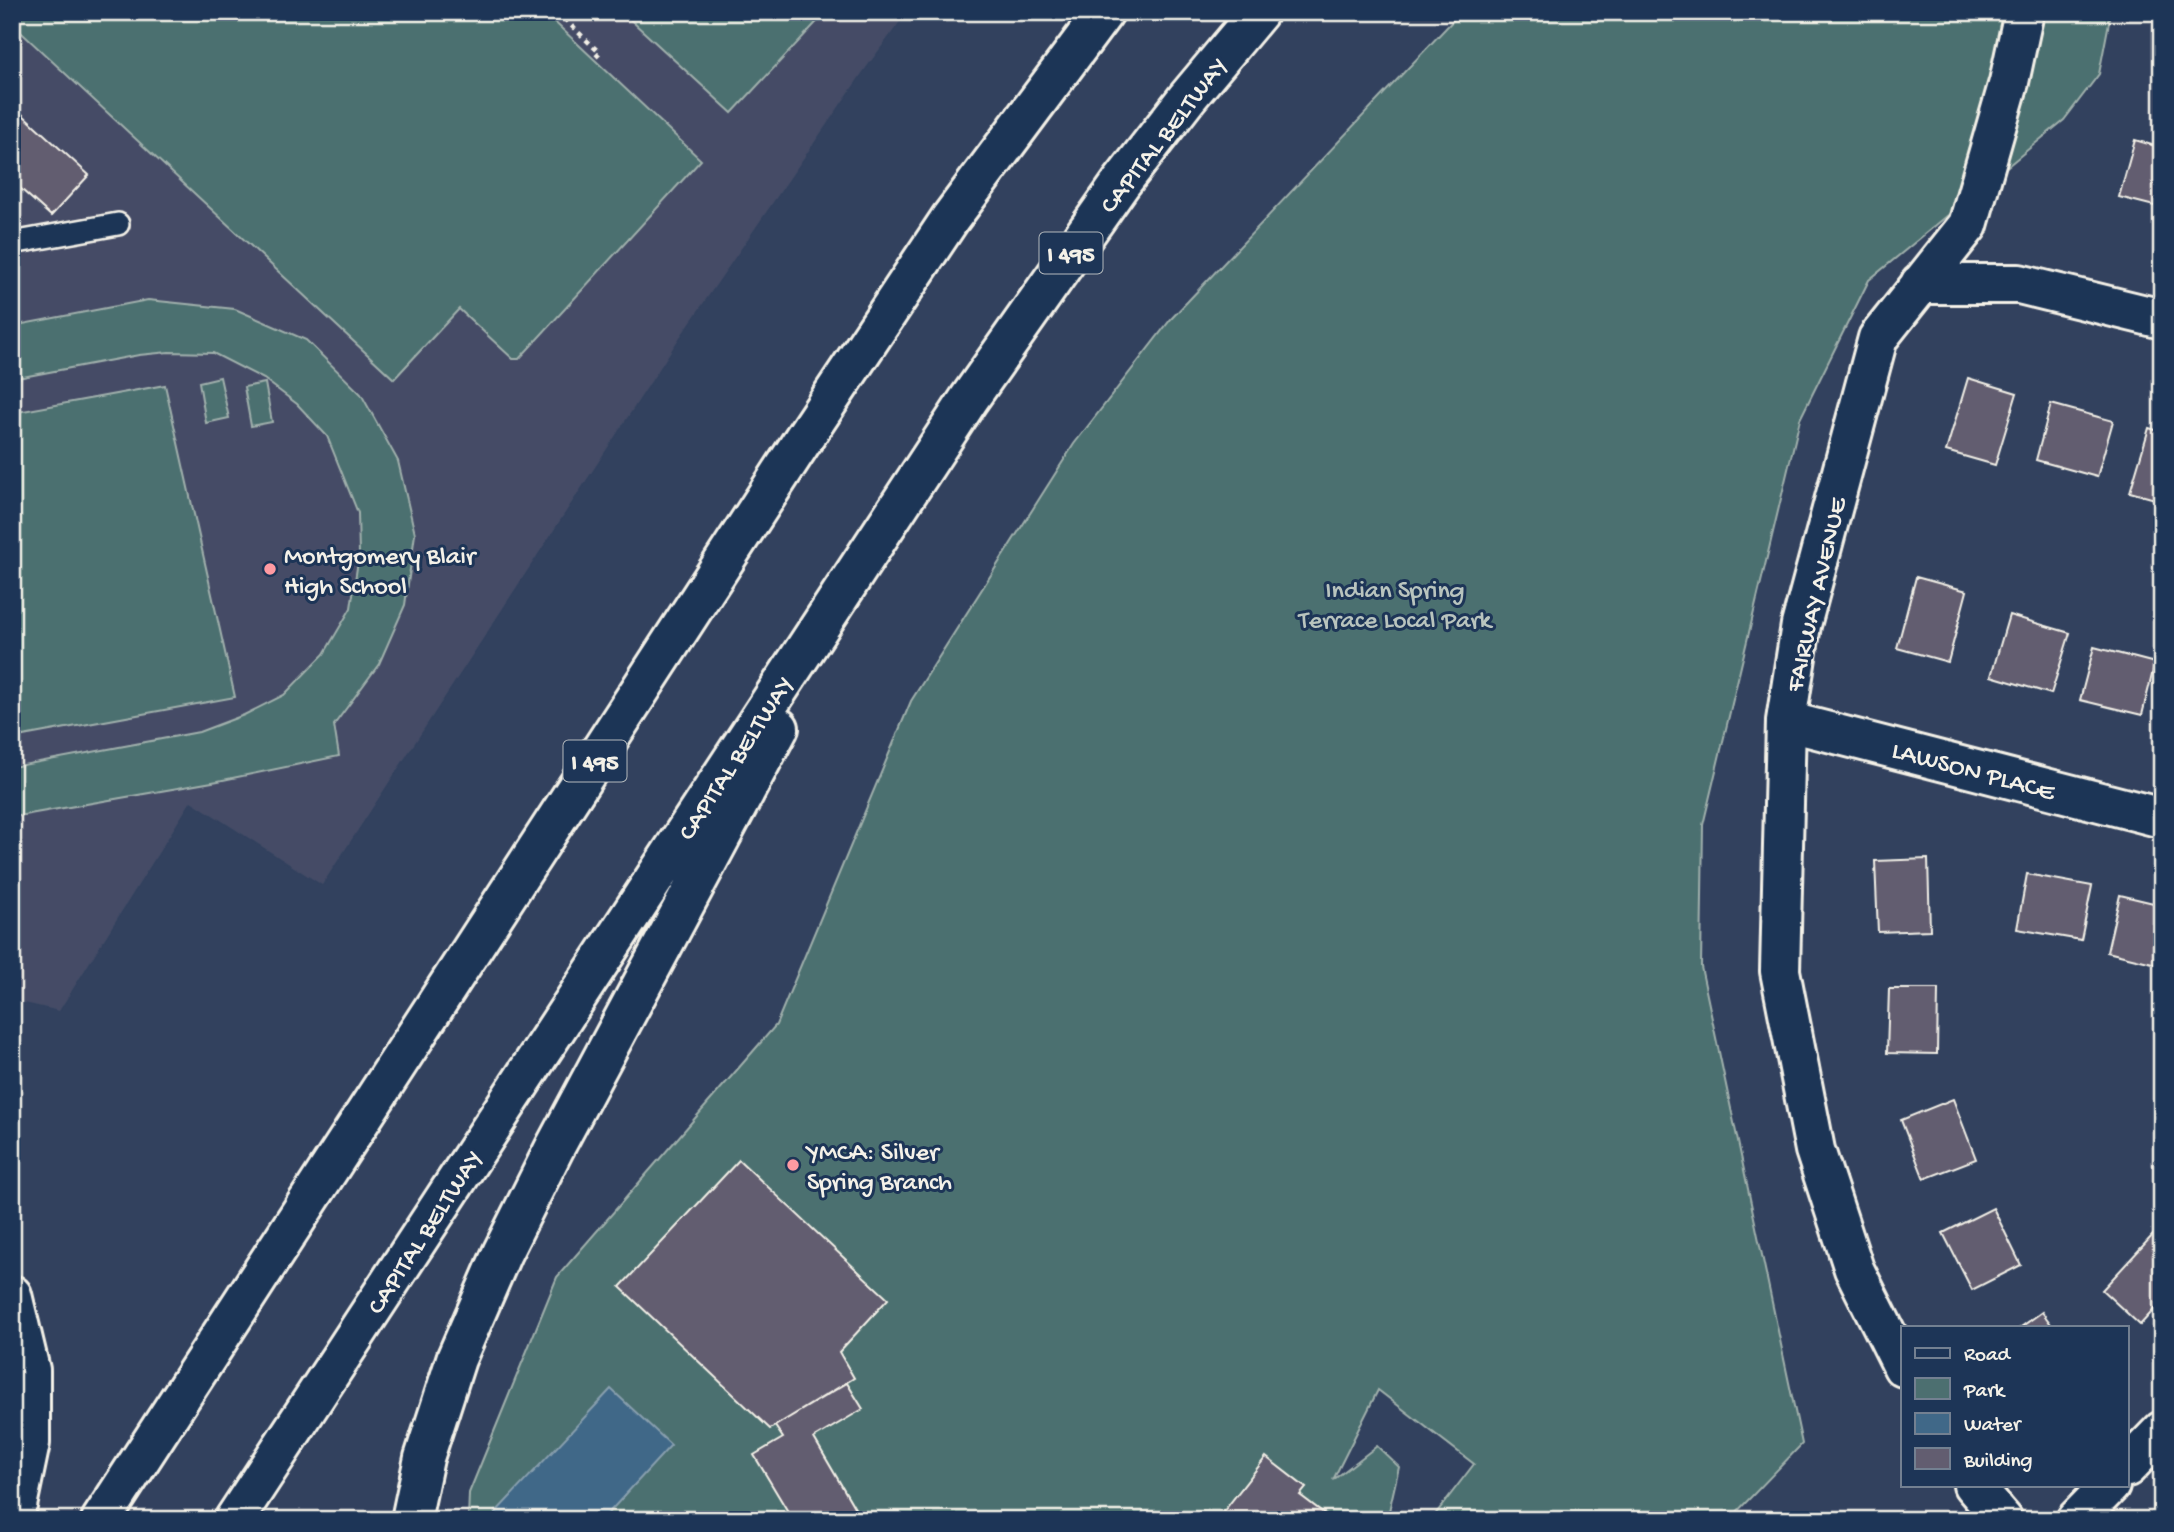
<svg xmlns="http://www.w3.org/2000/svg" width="2174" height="1532" font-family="'Gochi Hand',sans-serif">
<rect width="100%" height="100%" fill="#32415e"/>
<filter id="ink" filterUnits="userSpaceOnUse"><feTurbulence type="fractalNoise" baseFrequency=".0143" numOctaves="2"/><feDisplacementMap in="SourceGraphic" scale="14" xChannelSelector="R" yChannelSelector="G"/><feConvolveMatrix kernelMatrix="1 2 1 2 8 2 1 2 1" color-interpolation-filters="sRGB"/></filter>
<g filter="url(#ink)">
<path fill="#444c66" d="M12,12H907L863,72L680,337L322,885L191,801L59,1011L12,1000Z"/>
<path fill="#4c6f70" stroke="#a0b0ac" stroke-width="2" d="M22,12H544L701,160L519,359H513L459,309L394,379L12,24Z
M622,12H826L732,113Z
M1461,12H2111L2099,74L2064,120L1869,280L1800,419L1703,825L1701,967L1802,1444L1729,1520H1431L1474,1464L1378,1390L1333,1480L1377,1446L1399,1467L1387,1520H468L469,1493L557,1277L776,1025L911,701L1074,444L1171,319Z
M148,300L235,309L306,340L361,394L398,461L415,534L405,605L379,664L334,725L339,756L218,781L12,817V767L199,732L244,715L284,695L324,654L351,608L359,554L358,513L327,436L297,404L264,379L213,353L169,352L139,355L12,379V326Z
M220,377L229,418L206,423L199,382Z
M265,383L272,422L251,426L244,387Z
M165,385L235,697L12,738V413Z"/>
<path fill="#406888" stroke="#889fae" stroke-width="2" d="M611,1389L671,1445L602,1520H502L495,1513Z"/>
<path fill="#625d70" stroke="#f4f1e8" stroke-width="2" d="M12,105L89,175L51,216L12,181Z
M2135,140L2162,148V208L2119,197Z
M1968,378L2017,393L1995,465L1946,451Z
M2051,404L2113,421L2097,477L2036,460Z
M2149,428L2162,432V501L2130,492Z
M1916,577L1967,591L1948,662L1897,648Z
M2009,615L2070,633L2051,694L1991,676Z
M2094,647L2155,663L2142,715L2080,700Z
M1928,859L1930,930L1878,932L1875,861Z
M2027,874L2092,886L2081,940L2017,929Z
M2120,895L2162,905L2161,965L2107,952Z
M1889,989H1938L1937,1054L1887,1053Z
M1953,1099L1976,1159L1924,1179L1901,1120Z
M739,1160L888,1299L839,1352L854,1378L770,1429L620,1287Z
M1993,1208L2021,1265L1972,1290L1943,1233Z
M2153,1235L2162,1244V1301L2140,1325L2102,1290Z
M2042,1312L2053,1327H2021Z
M847,1383L863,1409L814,1438L857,1512L844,1520H825L827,1514L817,1520H793L754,1455L783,1438L775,1426Z
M1266,1457L1306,1488L1300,1495L1333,1520H1217Z"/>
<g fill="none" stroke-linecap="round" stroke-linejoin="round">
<g stroke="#f4f1e8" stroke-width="26">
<path id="service" d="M12,243L118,224"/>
</g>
<g stroke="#f4f1e8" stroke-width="44">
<path id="minor" d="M1920,284H2019L2162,319
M1786,721L2162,818
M1903,1367L1854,1269L1815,1150L1780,971L1786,721L1801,625L1878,338L1968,225L2009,82L2024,12
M2127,1467L2162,1431
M1973,1485L2003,1520
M2076,1520L2110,1485"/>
</g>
<g stroke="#f4f1e8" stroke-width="44">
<path id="motorway" d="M12,1295L30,1370V1443L14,1520
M101,1520L802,441L950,219L1104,12
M234,1520L969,399L1121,183L1187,98L1259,12
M411,1520L424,1458L456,1359L502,1253L554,1149L779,728"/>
</g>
<path stroke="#f4f1e8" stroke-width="4.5" stroke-dasharray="5 5" stroke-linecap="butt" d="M557,12L600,53L593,60"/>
<use href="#service" stroke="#1d3557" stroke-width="21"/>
<use href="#minor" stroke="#1d3557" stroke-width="38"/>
<use href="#motorway" stroke="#1d3557" stroke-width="38"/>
</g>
</g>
<g fill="#ff9aa2" stroke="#1d3557" stroke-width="2.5">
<circle cx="270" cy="569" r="7"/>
<circle cx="793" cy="1165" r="7"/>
</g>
<g text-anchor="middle" stroke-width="6" stroke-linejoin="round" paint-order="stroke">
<g fill="#1d3557" stroke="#b4b9bc" stroke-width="2">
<rect x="1039.5" y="232.5" width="63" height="41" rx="5"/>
<rect x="563.5" y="740.5" width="63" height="41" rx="5"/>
</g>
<g font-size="24" font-weight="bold" fill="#f4f1e8">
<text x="1071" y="261">I 495</text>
<text x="595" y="769">I 495</text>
</g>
<g font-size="26" fill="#f4f1e8" stroke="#1d3557">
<text transform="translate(1162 134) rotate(-52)" y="9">CAPITAL BELTWAY</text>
<text transform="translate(1814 594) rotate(-77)" y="9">FAIRWAY AVENUE</text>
<text transform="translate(734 757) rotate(-57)" y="9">CAPITAL BELTWAY</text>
<text transform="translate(1974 769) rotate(15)" y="9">LAWSON PLACE</text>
<text transform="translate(423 1231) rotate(-57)" y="9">CAPITAL BELTWAY</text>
</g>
<g font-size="26" fill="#f4f1e8" stroke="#1d3557" text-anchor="start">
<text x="284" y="563">Montgomery Blair<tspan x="284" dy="30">High School</tspan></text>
<text x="807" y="1159">YMCA: Silver<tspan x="807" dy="30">Spring Branch</tspan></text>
</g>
<g font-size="26" fill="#b9c4be" stroke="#1d3557">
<text x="1395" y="597">Indian Spring<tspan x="1395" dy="30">Terrace Local Park</tspan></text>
</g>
</g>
<rect width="2174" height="1532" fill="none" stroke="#1d3557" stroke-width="42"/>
<rect x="21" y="21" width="2132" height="1490" fill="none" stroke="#f4f1e8" stroke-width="2.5" filter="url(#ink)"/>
<rect x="1901" y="1326" width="228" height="161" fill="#1d3557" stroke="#738091" stroke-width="2"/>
<rect x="1915" y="1348" width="35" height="10" fill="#1d3557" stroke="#738091" stroke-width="2"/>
<text x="1964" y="1360" font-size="21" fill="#f4f1e8">Road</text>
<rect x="1915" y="1378" width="35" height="21" fill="#4c6f70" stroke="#738091" stroke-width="2"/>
<text x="1964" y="1396" font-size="21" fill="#f4f1e8">Park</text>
<rect x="1915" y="1413" width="35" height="21" fill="#406888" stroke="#738091" stroke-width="2"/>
<text x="1964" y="1430" font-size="21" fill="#f4f1e8">Water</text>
<rect x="1915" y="1448" width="35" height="21" fill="#625d70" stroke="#738091" stroke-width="2"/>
<text x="1964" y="1466" font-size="21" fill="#f4f1e8">Building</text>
</svg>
